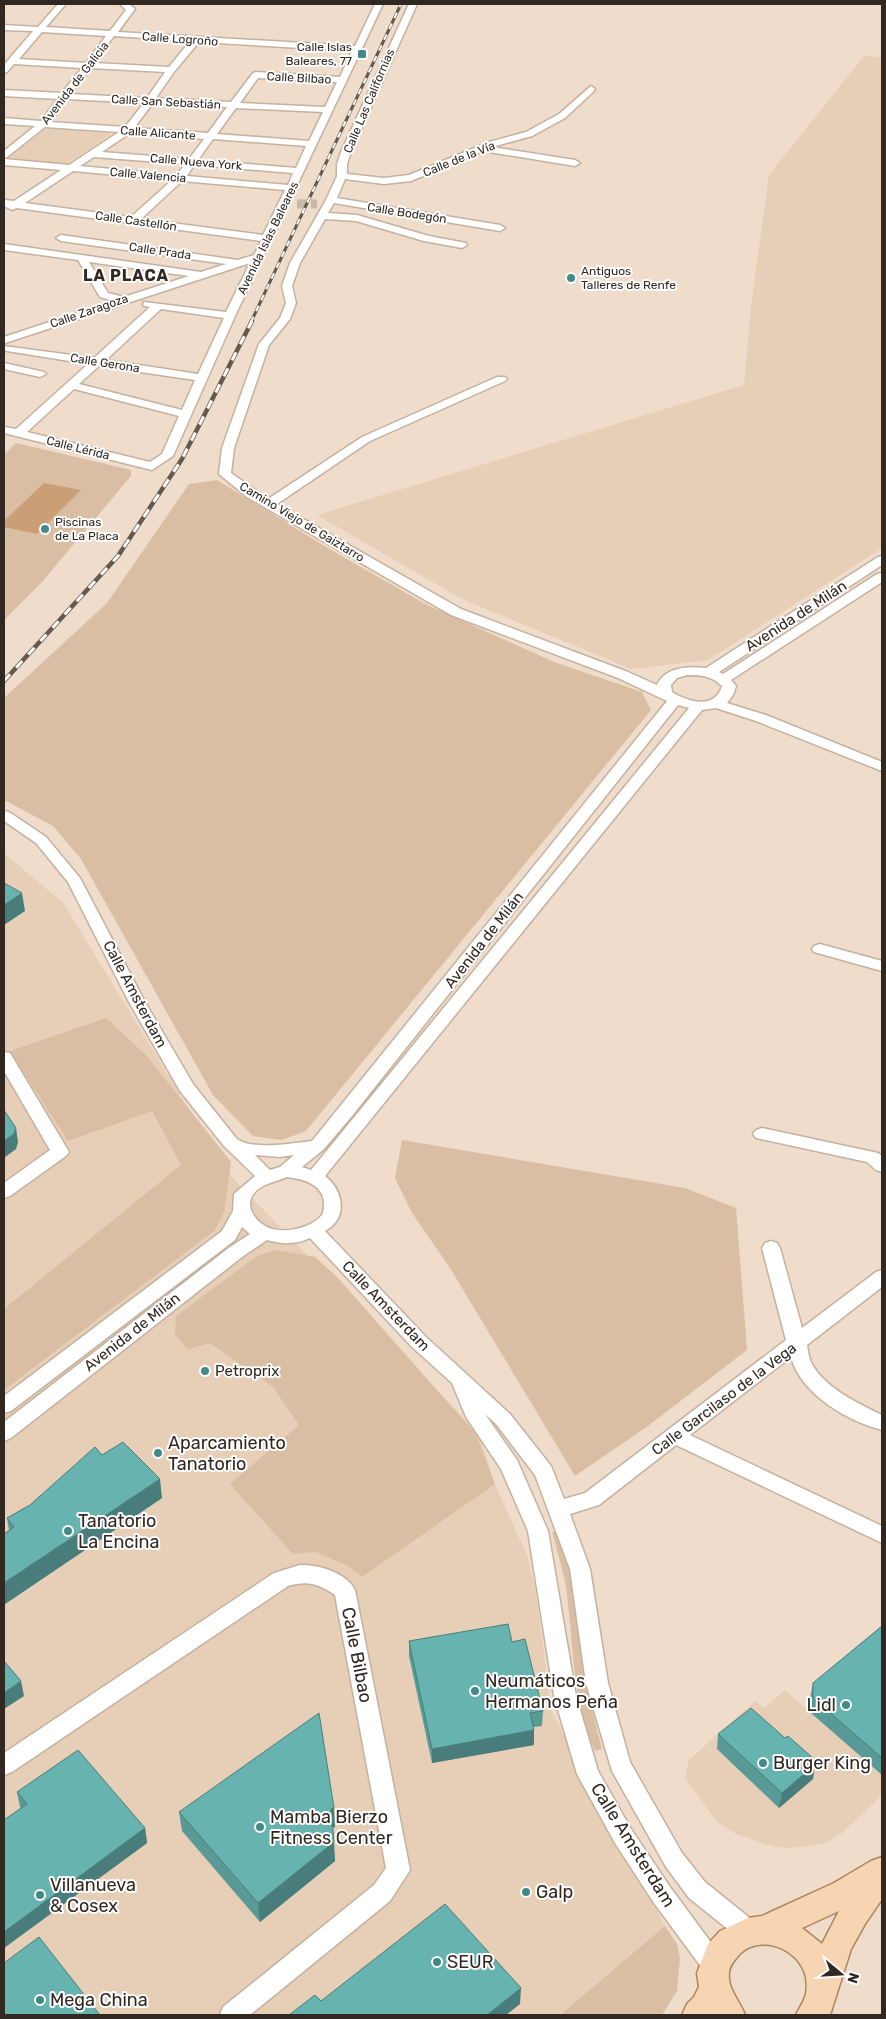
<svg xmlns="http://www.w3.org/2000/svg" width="886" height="2019" font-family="Rubik,sans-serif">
<rect width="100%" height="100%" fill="#efdcca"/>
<path fill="#e7ceb6" d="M864,56L882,57V548L708,660L631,669L462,599L317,515L744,385L751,306L769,175Z
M52,129L108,133L110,135L65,165L7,159L45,130Z
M4,853L64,904L227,1172L478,1433L495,1484L528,1558L536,1593L552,1712L665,1926L560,2015H4Z
M785,1690L882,1775V1795L842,1833L824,1844L791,1848L775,1847L736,1834L717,1822L685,1778L689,1760L755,1701L764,1708Z"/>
<path fill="#dabea4" d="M16,443L131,470V476L42,582L4,620V455Z
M217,480L331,550L427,605L554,662L642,692L651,710L306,1131L282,1140L253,1136L213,1095L81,859L53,826L4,800V698L107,603L189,484Z
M106,1018L146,1055L231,1162L224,1212L214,1231L4,1390V1309L181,1165L152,1111L68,1141L10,1051Z
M402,1140L685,1188L736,1208L747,1350L648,1426L575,1476L450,1268L412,1213L395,1178Z
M276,1250L315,1257L337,1277L476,1434L495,1484L362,1577L346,1565L316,1552L293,1554L230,1484L299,1425L273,1387L210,1343L188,1349L175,1335L176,1316L257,1256Z
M559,1531L569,1557L579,1613L585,1683L602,1749L595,1751C572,1699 574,1649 567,1595C565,1574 557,1552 552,1532Z
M665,1926L677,1944L680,1958L677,1991L662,2015H560Z"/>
<path fill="#ca9f75" d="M44,483L81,490L37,534L4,527V521Z"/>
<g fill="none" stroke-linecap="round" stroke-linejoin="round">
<path stroke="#c9b8a8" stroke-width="9" stroke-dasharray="9 5" stroke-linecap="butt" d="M297,204H317"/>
<g stroke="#c4b19f" stroke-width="3">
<path id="minor" d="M58,4H66L46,27L110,31L126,10L120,4H129L135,9L118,32L355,46L375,4H383L235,316L173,456L152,470L4,433V427L16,429L88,364L7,351L4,350V346L94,358L150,307L144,306L143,304L144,302L226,312L250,263L5,343L4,337L113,301L100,297L78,260L4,250V244L201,272L226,264L61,241L56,238L61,235L238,260L254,255L261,241L17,208L12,210L4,206V200L14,201L61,170L4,165V159L69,165L119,132L45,127L7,157L4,158V151L35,126L4,124V118L41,121L58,99L4,96V90L62,93L82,68L14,64L7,72L4,73V65L33,31L4,30V25L38,27ZM42,32L106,36L86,63L19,59ZM114,36L190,41L169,67L94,63ZM199,42L352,51L340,77L256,72L253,73L231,102L156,98L174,72ZM90,68L165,72L147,98L71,94ZM258,78L337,82L325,107L240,103ZM67,99L144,103L125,127L50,122ZM153,103L227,107L208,133L134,128ZM236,108L323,112L309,141L217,134ZM130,133L204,139L189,159L102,152ZM213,139L306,146L296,168L198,160ZM94,157L185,164L177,175L80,166ZM194,165L293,173L288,185L187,176ZM73,171L172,180L131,217L25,203ZM182,181L285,190L263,235L141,219ZM89,262L189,276L124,297L108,293ZM161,309L224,318L198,374L106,360ZM99,366L195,380L182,410L79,384ZM74,389L179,416L162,454L150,462L27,432Z
M409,4H417L351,152L347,164V174L384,178L409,175L489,142L526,132L559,114L591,86L595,89L594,91L565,118L532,136L492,147L575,160L580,163L575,166L483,151L411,181L384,184L345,179L337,198L500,225L505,228L500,231L334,203L328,213L357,215L429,236L466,243L467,245L462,248L424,241L356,221L325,219L300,263L292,286L296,303L290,319L269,345L234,448L231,473L268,499L362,437L497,377H505L507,379L505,381L370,441L277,504L461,609L628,672L657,685C665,667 688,666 706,668L878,557L882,556V565L719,672L723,674L877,574L882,573V582L731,680L736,686L733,695L727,703L766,715L882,762V771L756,721L716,708L702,710L325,1176C344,1191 348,1219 325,1231L426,1337L510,1414L551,1466L564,1499L585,1493L786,1340L762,1248L765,1243L771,1241L777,1243L780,1248L802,1328L876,1272L882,1270V1287L807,1345C808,1351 809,1359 812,1364C825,1388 859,1404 882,1415V1430C847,1421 801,1394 791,1357L690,1435L882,1526V1543L676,1445L599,1505L570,1514L590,1569L608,1683L630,1762L682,1853L705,1882L756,1923L760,1931L756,1939L748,1942L740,1939L689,1898L666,1867L612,1771L586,1683L570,1569L535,1475L496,1424L485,1414L517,1460L548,1531L576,1696L598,1771L631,1829L670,1887L721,1956L725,1964L721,1972L713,1975L705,1972L654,1903L615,1843L577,1774L554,1696L528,1531L501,1469L466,1417L452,1383L412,1347L310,1238C296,1245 281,1244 267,1240L242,1257L11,1438L4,1441V1422L230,1247L250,1234L242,1227L235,1240L11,1411L4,1413V1396L222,1231L233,1211L234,1194L255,1176L224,1146L180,1091L129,1002L68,882L36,843L4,821V811L9,812L46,837L80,878L145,1002L193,1084L236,1138C250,1151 294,1143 312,1141L667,701L618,678L451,615L247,497L219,474L222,448L259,344L280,318L286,303L282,286L290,263L326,200L337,176V164L341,152ZM687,675C701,675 712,676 722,686C715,710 688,702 672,692L671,685L677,678ZM678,705L689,708L311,1170L302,1167L324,1149L352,1116ZM255,1155L280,1157L294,1155L280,1167L270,1170ZM287,1177C303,1179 323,1184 324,1203C324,1207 324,1211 322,1215C311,1229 280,1235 265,1226C247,1214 243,1196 265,1185C272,1182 280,1180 287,1177Z
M4,363L44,372L46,374L40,377L4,369Z
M820,944L882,961V971L814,952L812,949L814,946Z
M4,1052L10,1053L69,1152L66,1156L10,1196L4,1198V1183L50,1150L4,1071Z
M762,1128L878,1153L882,1156V1172L876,1170L867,1162L756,1138L753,1134L756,1130Z
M300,1565C318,1564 347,1573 355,1590L410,1870L390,1901L250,2015H220L223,2007L374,1885L386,1868L335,1595C319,1584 307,1580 288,1586L12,1772L4,1775V1753L274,1573Z"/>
</g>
<g stroke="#ae865d" stroke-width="3">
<path id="major" d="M882,1857V1899L865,1924L851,1949L830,2015H796C799,2008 804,2002 806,1994C807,1988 807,1978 804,1971C794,1946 757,1934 738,1956C734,1961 729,1966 729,1973C727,1989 740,2001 745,2015H682L687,2004L694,1997L699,1987L697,1973L708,1944L720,1931L748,1918L762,1916L834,1883L871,1861ZM839,1911L822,1944L802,1928Z"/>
</g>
<use href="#minor" fill="#fff" fill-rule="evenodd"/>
<use href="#major" fill="#f7d4b2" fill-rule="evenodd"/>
<g stroke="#64594f" stroke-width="3">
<path id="rail-far1" d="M251,322L401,4"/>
</g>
<g stroke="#64594f" stroke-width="4.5">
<path id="rail" d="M4,681L118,556L182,459L252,321"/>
</g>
<use href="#rail-far1" stroke="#fff" stroke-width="2" stroke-dasharray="6" stroke-linecap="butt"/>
<use href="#rail" stroke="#fff" stroke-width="3" stroke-dasharray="9" stroke-linecap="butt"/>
</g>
<path fill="#599a97" d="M102,1455L162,1498L5,1604L4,1603V1534L9,1530L7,1518L30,1505Z
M882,1626V1775L811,1713L810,1698L813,1683Z
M409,1641L512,1642L543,1711L542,1726L533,1727L534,1730V1745L432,1763L409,1656Z
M718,1734L785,1738L814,1759L813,1779L779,1808L717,1749Z
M17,1792L145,1828L147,1843L4,1948V1820L21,1808L20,1807Z
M334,1808L335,1827L332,1828L335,1861L260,1922L182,1831L179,1812Z"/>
<path fill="#487d7b" d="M22,893L25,911L4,925V905Z
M16,1128L18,1142L16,1149L4,1158V1141Z
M160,1479L162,1498L5,1604L4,1599V1583Z
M21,1681L24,1696L4,1709V1693Z
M534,1730V1745L432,1763V1749Z
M814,1759L812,1767L815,1765L813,1779L779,1808L782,1793Z
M334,1808L335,1827L332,1828L331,1809Z
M145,1828L147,1843L4,1948V1932Z
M334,1842L335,1861L260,1922L258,1903Z
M521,1988L520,2004L506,2015H487Z"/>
<path fill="#67b3b0" stroke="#487d7b" d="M4,883L22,893L4,905Z
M4,1110L16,1128L14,1134L4,1141Z
M123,1442L160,1479L4,1583V1534L14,1527L7,1518L30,1505L95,1447L102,1455Z
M508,1624L512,1642L525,1639L543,1711L530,1713L534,1730L432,1749L409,1641Z
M882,1626V1758L813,1698V1683Z
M4,1661L21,1681L4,1693Z
M751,1708L785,1738L788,1736L814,1759L811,1762L815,1765L782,1793L718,1734Z
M319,1713L334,1808L331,1809L334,1842L258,1903L179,1812Z
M78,1750L145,1828L4,1932V1820L27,1804L17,1792Z
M445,1904L521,1988L487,2015H289L315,1995L321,2001Z
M39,1937L100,2015H4V1963Z"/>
<g fill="#428a87" stroke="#fff" stroke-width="2">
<rect x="357" y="49" width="10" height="10" rx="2.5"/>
<circle cx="571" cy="278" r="5"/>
<circle cx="45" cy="529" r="5"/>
<circle cx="205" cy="1371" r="5"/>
<circle cx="158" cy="1453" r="5"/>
<circle cx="68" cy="1531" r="5"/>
<circle cx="475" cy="1691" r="5"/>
<circle cx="846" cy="1705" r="5"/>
<circle cx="763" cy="1763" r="5"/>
<circle cx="260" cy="1827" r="5"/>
<circle cx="526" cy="1892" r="5"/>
<circle cx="40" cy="1895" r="5"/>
<circle cx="437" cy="1962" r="5"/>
<circle cx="40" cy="2000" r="5"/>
</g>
<g text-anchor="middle" stroke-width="4" stroke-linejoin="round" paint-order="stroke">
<g font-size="12" fill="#302821" stroke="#fff">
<text transform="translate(180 39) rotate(4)" y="4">Calle Logroño</text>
<text transform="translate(299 78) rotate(3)" y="4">Calle Bilbao</text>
<text transform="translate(75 83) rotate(-52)" y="4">Avenida de Galicia</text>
<text transform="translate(369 101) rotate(-67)" y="4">Calle Las Californias</text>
<text transform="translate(166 102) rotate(3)" y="4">Calle San Sebastián</text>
<text transform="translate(158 133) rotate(4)" y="4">Calle Alicante</text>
<text transform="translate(459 159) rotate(-22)" y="4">Calle de la Vía</text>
<text transform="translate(196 162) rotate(5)" y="4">Calle Nueva York</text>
<text transform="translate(148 175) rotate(5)" y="4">Calle Valencia</text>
<text transform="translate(407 213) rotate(9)" y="4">Calle Bodegón</text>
<text transform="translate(136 221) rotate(8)" y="4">Calle Castellón</text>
<text transform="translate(268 238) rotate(-64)" y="4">Avenida Islas Baleares</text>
<text transform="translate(160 251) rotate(8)" y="4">Calle Prada</text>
<text transform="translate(89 311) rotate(-19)" y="4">Calle Zaragoza</text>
<text transform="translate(105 363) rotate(9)" y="4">Calle Gerona</text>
<text transform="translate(78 448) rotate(14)" y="4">Calle Lérida</text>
<text transform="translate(302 522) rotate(31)" y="4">Camino Viejo de Gaiztarro</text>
</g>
<g font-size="12" fill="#302821" stroke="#fff" text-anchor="start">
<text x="352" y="51" text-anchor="end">Calle Islas<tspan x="352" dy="14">Baleares, 77</tspan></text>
<text x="581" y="275">Antiguos<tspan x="581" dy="14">Talleres de Renfe</tspan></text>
<text x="55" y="526">Piscinas<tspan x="55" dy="14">de La Placa</tspan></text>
</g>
<g font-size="15" fill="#302821" stroke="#fff">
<text transform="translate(796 616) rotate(-33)" y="5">Avenida de Milán</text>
<text transform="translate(484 940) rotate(-52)" y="5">Avenida de Milán</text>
<text transform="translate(135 994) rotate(62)" y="5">Calle Amsterdam</text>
<text transform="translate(386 1306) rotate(46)" y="5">Calle Amsterdam</text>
<text transform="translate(132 1332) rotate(-38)" y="5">Avenida de Milán</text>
<text transform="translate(724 1399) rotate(-37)" y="5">Calle Garcilaso de la Vega</text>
</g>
<g font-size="15" fill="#302821" stroke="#fff" text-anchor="start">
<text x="215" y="1376">Petroprix</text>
</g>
<g font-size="16" font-weight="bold" letter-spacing="1" fill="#302821" stroke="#fff">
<text x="126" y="281">LA PLACA</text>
</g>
<g font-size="18" fill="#302821" stroke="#fff" text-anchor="start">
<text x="168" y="1449">Aparcamiento<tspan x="168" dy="21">Tanatorio</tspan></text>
<text x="78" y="1527">Tanatorio<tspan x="78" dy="21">La Encina</tspan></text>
<text x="485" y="1687">Neumáticos<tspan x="485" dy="21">Hermanos Peña</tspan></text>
<text x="836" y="1711" text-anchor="end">Lidl</text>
<text x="773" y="1769">Burger King</text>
<text x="270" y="1823">Mamba Bierzo<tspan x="270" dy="21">Fitness Center</tspan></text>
<text x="50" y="1891">Villanueva<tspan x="50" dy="21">&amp; Cosex</tspan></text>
<text x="536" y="1898">Galp</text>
<text x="447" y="1968">SEUR</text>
<text x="50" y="2006">Mega China</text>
</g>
<g font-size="18" fill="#302821" stroke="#fff">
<text transform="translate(357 1655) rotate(79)" y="6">Calle Bilbao</text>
<text transform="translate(633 1845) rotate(58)" y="6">Calle Amsterdam</text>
</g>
</g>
<rect width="886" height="2019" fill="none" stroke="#302821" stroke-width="10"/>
<g transform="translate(841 1974) rotate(108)" stroke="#ffffff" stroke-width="4" paint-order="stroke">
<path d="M0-4L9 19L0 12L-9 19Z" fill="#302821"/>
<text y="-8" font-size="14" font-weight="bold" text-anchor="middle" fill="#302821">N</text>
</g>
</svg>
